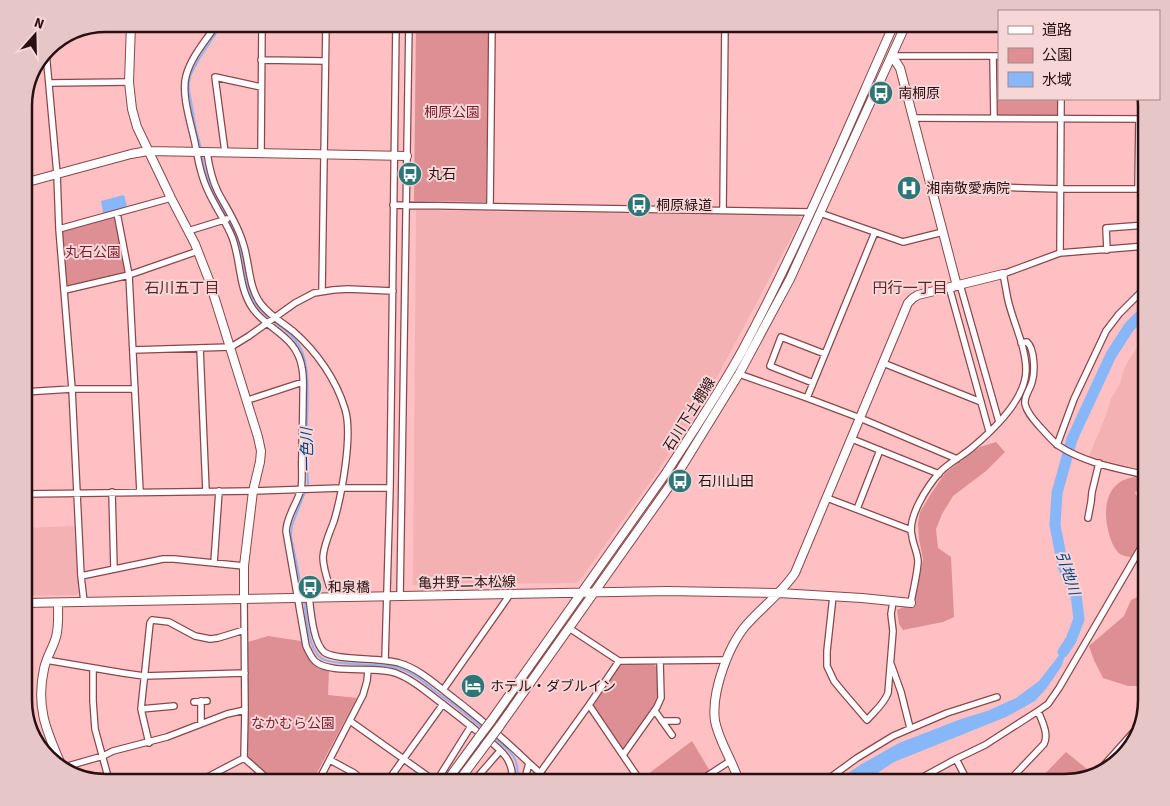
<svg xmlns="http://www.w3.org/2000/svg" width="1170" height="806" font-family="'Source Sans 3','Noto Sans JP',sans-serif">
<rect width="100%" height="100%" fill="#fec0c2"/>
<path fill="#f4b1b4" d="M416,210L799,216L801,219L706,398L656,474L580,580L576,583L413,585Z
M1146,335V471L1090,457L1089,456L1106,415L1111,399L1120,383L1125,367L1130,358Z
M74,526L79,592L76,595L24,596V528Z"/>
<path fill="#dd8f93" d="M416,24H489L486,202L414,201Z
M993,56H999V99H1061V119L994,118Z
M117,213L129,275L65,290L59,229Z
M996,442L1005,452L986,471L953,496L942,514L936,529L938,548L951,557L954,617L943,622L903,630L899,624L897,610L915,602L923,559L919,539L918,523L920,512L931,494L945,473L980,447Z
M1146,474V486L1135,492L1146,520L1141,539L1131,557C1128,557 1123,556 1120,554C1117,552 1115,548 1113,545C1105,527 1100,496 1120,482C1127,478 1138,476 1146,474Z
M1146,593V686H1128L1103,678L1094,660L1089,646L1124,616L1131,600Z
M268,636L301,641C309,659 309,664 329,670L328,695L357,698L312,782H277L248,759V642Z
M628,664L654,665L657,667L658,697L657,703L625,748H622L594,707V705L619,666L622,665Z
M692,741L711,773L698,782H641L640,780Z
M1066,752L1087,769V776L1064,782H1037Z"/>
<path fill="#87b7f8" d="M124,195L128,210L104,217L101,201Z
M1071,640L1061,667L1046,689L1035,701L1006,717L894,762L864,782H836L860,765L899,743L961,719L987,711L1016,698L1039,681Z"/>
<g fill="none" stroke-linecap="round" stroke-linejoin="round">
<path stroke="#87b7f8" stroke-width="2" d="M201,148L196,130L189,90V82L191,74L199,59L222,24
M202,156C206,188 228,213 239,243C245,262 244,285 254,302C266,321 290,328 300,347C311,366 307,405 307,426C307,446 307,465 308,484L307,487
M303,596L291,536L292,525L305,492
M304,600C306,615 308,649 321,658C333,666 377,663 394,667C410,670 424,682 436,692C452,703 467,715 482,728
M493,737C510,751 521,758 517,782"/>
<path stroke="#87b7f8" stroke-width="11" d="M1063,652L1071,640L1079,619L1076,595L1063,566L1055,525L1057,493L1072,439L1111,355L1129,327L1146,310"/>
<g stroke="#89474c" stroke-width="8">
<path id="street" d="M217,24C206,40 191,57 186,76C181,94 191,124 195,143C198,160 201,177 209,193C216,208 226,222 232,237C241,260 238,288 253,309C269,331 297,336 302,368C304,378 303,388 303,398C303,417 302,436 302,455C301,465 303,479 301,489C297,504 287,515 286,531L306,646C309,652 311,658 316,662C332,675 377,665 398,674C408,678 418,685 427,692C444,705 461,718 478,732C487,739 499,747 506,757C511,764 513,774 512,782
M46,52L57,174L59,229L72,389L81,576L84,602
M892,56H999
M993,56L994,118
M261,60L325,61
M49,83L129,82
M913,118L1146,119
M207,152C209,166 212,180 218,192C227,209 238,225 243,243C250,263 248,287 261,304C270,316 282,322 293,331C316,351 336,379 345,409C353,434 342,494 334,521C330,532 324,544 323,557C323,570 329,584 333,597
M225,152L215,77L261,87
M261,153L262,24
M930,185L1060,189H1146
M1138,189L1139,119
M393,205L811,212
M490,206L492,24
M723,210L725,24
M117,213L129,275L140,492
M820,213L903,242L943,232
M1143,225L1144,189
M59,229L171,198
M188,231L227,219
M1107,250L1106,228L1146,225
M1060,253L1146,246
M65,290L129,275L198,251
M322,291L326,24
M1021,343L1027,342C1035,349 1035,373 1032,382C1030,390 1024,396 1025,404C1027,413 1034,420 1040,427C1046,433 1052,441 1059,446C1085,463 1116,468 1146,475
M200,348L206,491
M133,350L231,347L249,336L295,303L314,293L333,290L348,289L393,291
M883,363L981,402
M739,374L807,398L860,418L957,459
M813,383L770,366L781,337L825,354
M24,392L72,389H135
M807,398L875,232
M248,400L303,382
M989,431L950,290L957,286L961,288L999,422
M852,439L939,474
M1057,445L1074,399L1106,331L1119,314L1146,287
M112,492L114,569
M24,494L253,491L341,488H390
M827,498L911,530
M857,509L880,450
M1088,518L1091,502L1092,492L1099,463
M214,563L219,491
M81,576L163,559H174L244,566
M400,596L409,24
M833,596L827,651V666L834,681L843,692L867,720C874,712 884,704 888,693L893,631L891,614L893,602
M309,597C311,612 313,642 324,652C335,661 381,657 399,663C417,668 433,682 447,693C476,715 503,738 529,763L524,782
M244,599L245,710L244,758L271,782
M911,603C913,590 917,576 918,562C918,553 913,545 912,536C909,525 914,513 919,503C924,493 932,481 940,472C950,462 963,456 974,446C994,429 1026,399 1026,370C1026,347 1013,322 1008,300C1006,291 1005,282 1003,274L1060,253L1061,99
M569,628L619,661
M46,660L123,673L144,676L245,673
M385,660L390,488L396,24
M891,664L901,692L910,728
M93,668V701L95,729L107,773L110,782
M443,690L511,593
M201,701V724
M194,702L207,701
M589,705L641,782
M141,709L174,706
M655,711L672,735
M350,721L436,782L471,726
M662,721H677
M149,743L141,709L150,623L152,620L169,622L195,636L210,639L218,638L244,630
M623,755L657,707L661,698L660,661
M956,759L968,782
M330,760L354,773L365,782
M529,763L550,782
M61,768L103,756L113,751L167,737L227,714L245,710
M540,773L589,705L619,661L726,660
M1097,773L1138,727
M198,782L244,758
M318,782L363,695L367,681L368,670
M387,782L443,704
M473,782L500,751
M698,782L730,761
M824,782L857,758L893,736L947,713L997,697
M907,782L923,777L956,759L985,745L1038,711L1048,704L1059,688L1146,539
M1008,782L1044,744C1049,734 1042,721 1038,711"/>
</g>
<g stroke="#89474c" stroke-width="10">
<path id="secondary" d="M131,24L129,82L132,109L137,127L171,198L195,244L209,280L258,437L261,451L260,462L253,491L244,566V599
M892,56L900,68L957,286
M24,183L131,154L148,151L407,156
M24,603L667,591L779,593L862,598L911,603
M58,603C58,614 59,626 56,637C53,648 46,658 44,669C35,709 48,734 63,769
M491,721L666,473C692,433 719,393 742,351C799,245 845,134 894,24
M499,727L675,478L739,374L790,279L906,24
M446,782L479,737
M458,782L487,743
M739,782C733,761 719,742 715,721C711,692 729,642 750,621C765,605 782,592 795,573L908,303L913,298L918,295L1003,274"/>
</g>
<use href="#street" stroke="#fff" stroke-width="5.5"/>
<use href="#secondary" stroke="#fff" stroke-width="8"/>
<g stroke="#89474c" stroke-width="10" stroke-linecap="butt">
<path id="secondary-bridge" d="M479,737L491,721
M487,743L499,727"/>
</g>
<use href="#secondary-bridge" stroke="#fff" stroke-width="8"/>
</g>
<defs>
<g id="bus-disc" transform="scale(1.25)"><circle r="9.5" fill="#2c7677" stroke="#f6d6d7"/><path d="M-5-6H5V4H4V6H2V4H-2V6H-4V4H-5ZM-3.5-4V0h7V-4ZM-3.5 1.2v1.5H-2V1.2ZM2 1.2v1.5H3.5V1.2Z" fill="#fff"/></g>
<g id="hospital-disc" transform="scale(1.25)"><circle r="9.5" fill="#2c7677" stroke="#f6d6d7"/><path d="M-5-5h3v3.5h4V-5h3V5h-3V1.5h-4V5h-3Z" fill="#fff"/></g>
<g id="hotel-disc" transform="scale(1.25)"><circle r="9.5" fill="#2c7677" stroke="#f6d6d7"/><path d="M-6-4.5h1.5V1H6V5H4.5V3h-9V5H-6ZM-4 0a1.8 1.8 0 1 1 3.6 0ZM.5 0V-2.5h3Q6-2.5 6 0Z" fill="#fff"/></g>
</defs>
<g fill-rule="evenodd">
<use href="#bus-disc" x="881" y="93"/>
<use href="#bus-disc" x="410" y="174"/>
<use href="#hospital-disc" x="909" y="188"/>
<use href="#bus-disc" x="639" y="205"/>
<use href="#bus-disc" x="680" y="481"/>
<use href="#bus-disc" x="310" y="587"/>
<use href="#hotel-disc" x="473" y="686"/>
</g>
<g text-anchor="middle" stroke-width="4" stroke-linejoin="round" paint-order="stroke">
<g font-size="14" fill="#2b1013" stroke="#f6d6d7" text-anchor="start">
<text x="898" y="98">南桐原</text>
<text x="428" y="179">丸石</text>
<text x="926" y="193">湘南敬愛病院</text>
<text x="656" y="210">桐原緑道</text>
<text x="698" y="486">石川山田</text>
<text x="328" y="592">和泉橋</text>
<text x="490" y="691">ホテル・ダブルイン</text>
</g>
<g font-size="14" fill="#7d1c2d" stroke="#f6d6d7">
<text x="452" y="117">桐原公園</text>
<text x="93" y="257">丸石公園</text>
<text x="293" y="728">なかむら公園</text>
</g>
<g font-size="14" fill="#2b1013" stroke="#f6d6d7">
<text transform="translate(689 414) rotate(-58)" y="5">石川下土棚線</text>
<text transform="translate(467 582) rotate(-1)" y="5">亀井野二本松線</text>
</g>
<g font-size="15" fill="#5f2229" stroke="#f6d6d7">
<text x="182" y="293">石川五丁目</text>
<text x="910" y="293">円行一丁目</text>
</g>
<g font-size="15" font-style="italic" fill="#004086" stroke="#f6d6d7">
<text transform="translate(307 450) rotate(-91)" y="5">一色川</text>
<text transform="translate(1068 573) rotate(72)" y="5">引地川</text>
</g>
</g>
<path d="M0 0H1170V806H0ZM106 32H1064A74 74 0 0 1 1138 106V700A74 74 0 0 1 1064 774H106A74 74 0 0 1 32 700V106A74 74 0 0 1 106 32Z" fill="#e6c6c7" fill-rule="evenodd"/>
<path fill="none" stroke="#2b1013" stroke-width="2.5" d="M106 32H1064A74 74 0 0 1 1138 106V700A74 74 0 0 1 1064 774H106A74 74 0 0 1 32 700V106A74 74 0 0 1 106 32Z"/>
<rect x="998" y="10" width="162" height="90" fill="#f6d6d7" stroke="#a58789"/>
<rect x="1008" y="26" width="25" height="8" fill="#ffffff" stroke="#a58789"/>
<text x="1042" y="35" font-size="15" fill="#2b1013">道路</text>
<rect x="1008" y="48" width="25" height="15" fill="#dd8f93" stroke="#a58789"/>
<text x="1042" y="60" font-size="15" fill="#2b1013">公園</text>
<rect x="1008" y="72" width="25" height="15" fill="#87b7f8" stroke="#a58789"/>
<text x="1042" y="85" font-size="15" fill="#2b1013">水域</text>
<g transform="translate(35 35) rotate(20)" stroke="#f6d6d7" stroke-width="4" paint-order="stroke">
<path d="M0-4L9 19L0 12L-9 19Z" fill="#2b1013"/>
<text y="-8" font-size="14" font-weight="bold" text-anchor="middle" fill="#2b1013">N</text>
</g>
</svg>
